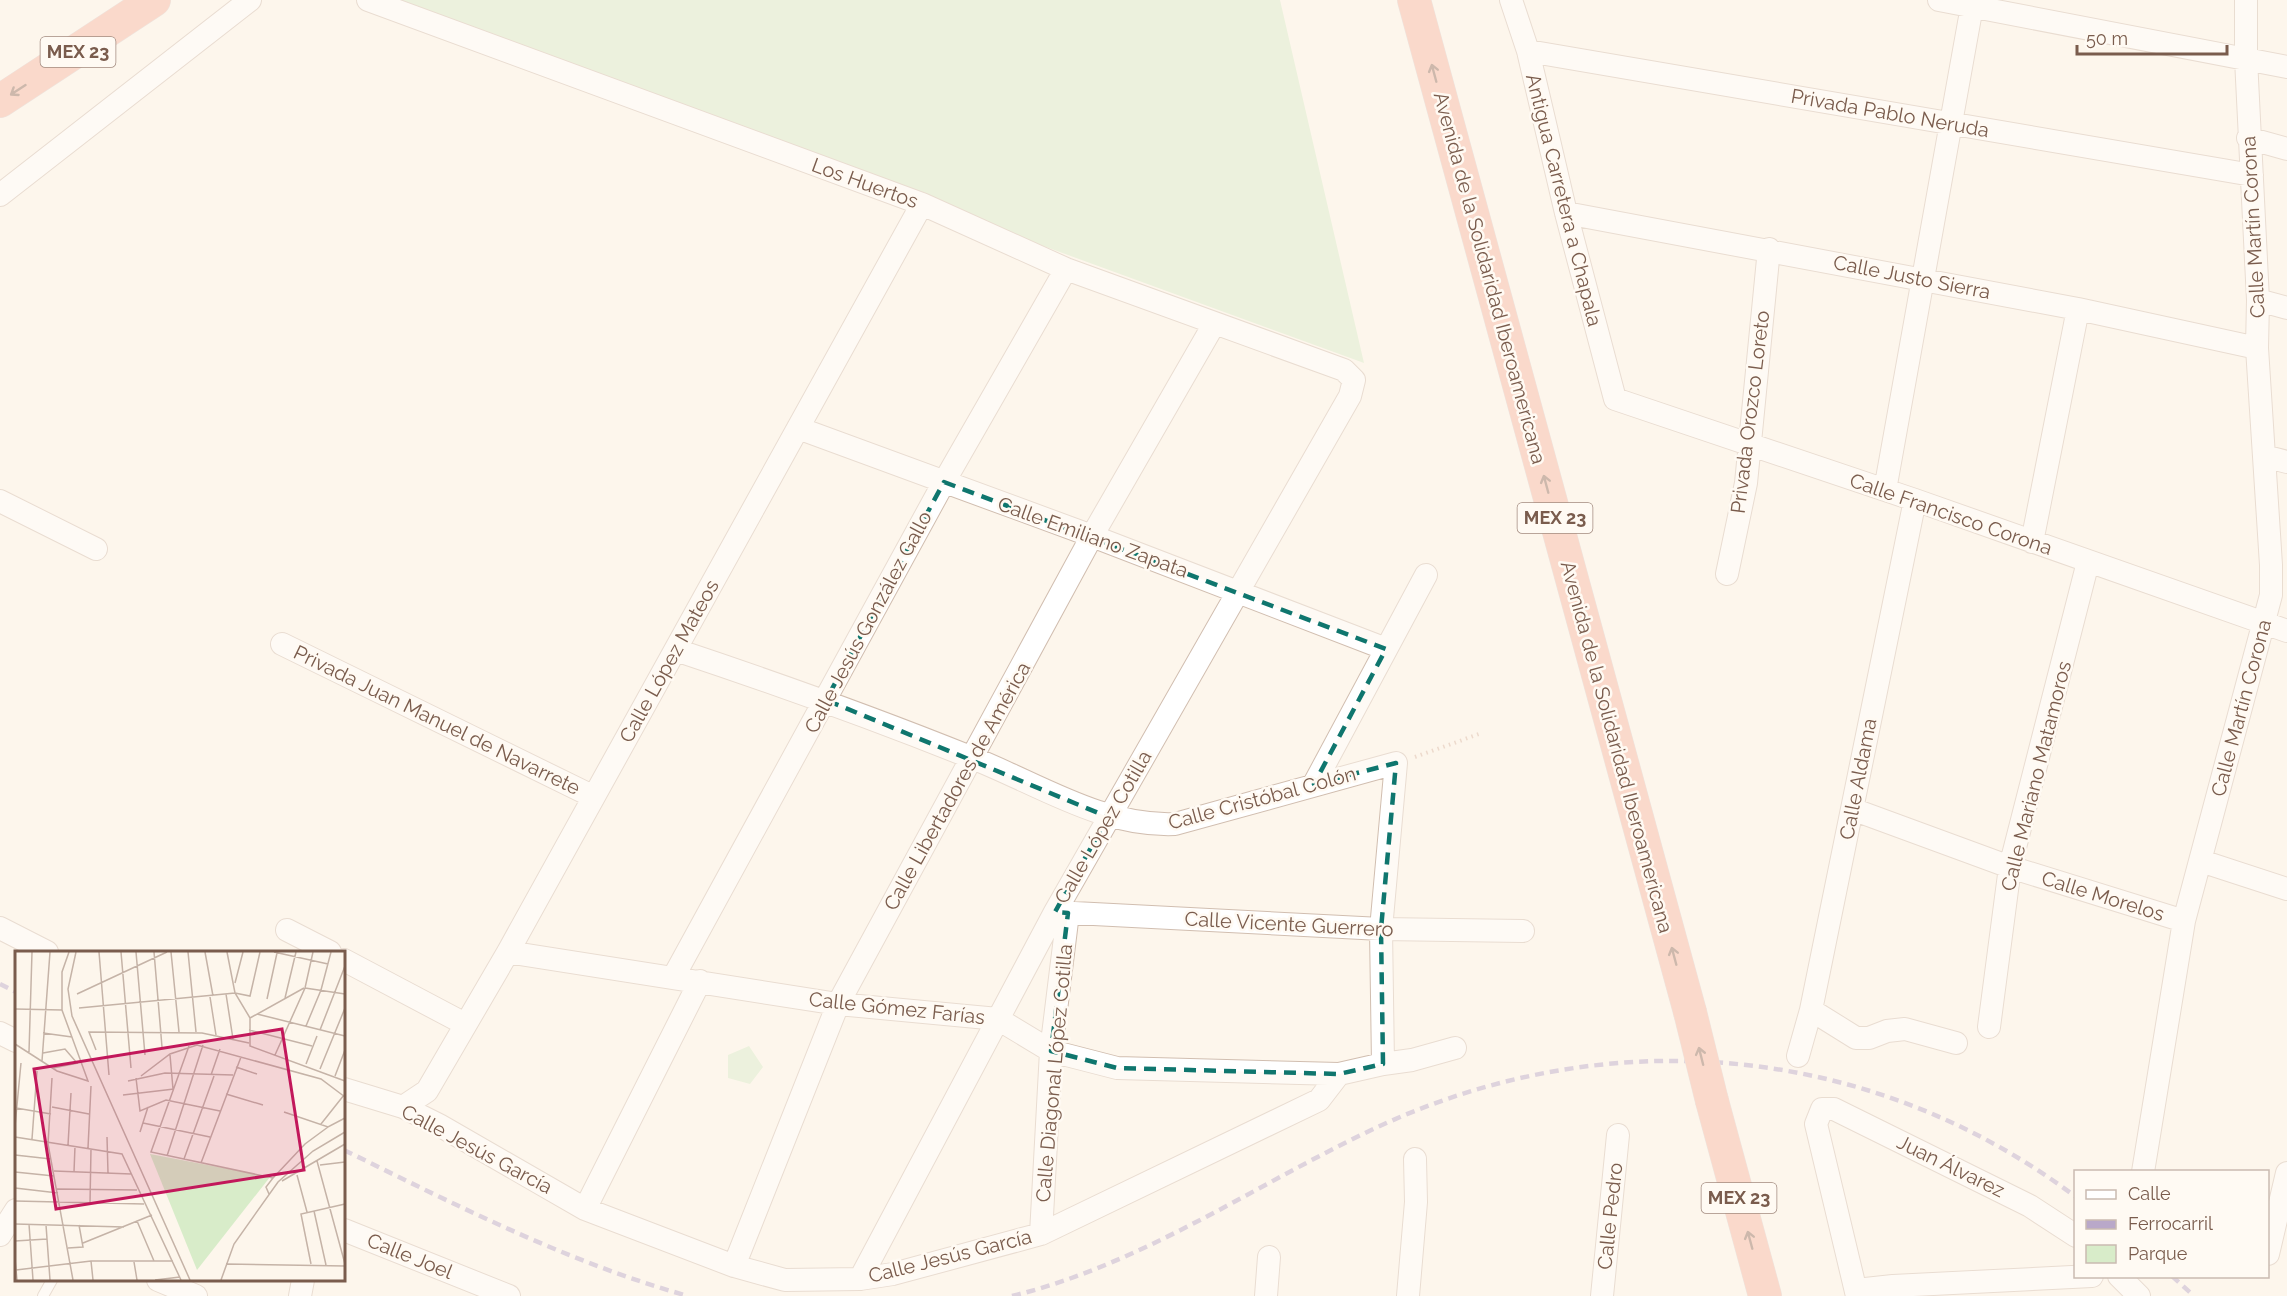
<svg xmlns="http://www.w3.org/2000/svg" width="2287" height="1296" font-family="Raleway,sans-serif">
<rect width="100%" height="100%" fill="#fdf6ec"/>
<path fill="#d8ecc9" d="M369,0H1280L1364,363Z
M749,1046L763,1067L750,1084L728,1078V1055Z"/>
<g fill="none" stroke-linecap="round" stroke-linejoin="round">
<g stroke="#d1beb0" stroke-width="12">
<path id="lane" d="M43,1296L52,1280"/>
</g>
<g stroke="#d1beb0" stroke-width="24">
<path id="street" d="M368,0L922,204L1066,269L1344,370L1354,380L1350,396L1055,912L860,1279
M1511,0L1528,51L1566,213L1615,399L1915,500L2287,631
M1939,0L2287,67
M1528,51L2252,175
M2248,138L2287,149
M0,195L250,0
M1566,213L2078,309L2257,348
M2258,300L2287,308
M798,428L1092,536L1386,649
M2264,456L2287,462
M1885,490L1972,6
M0,501L96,549
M2032,542L2078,309
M1727,574L1746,483L1769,249
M282,644L592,796
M676,650C775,683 873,718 970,757C1037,783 1101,827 1175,824L1396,763L1381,929L1383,1064
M1314,784L1426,575
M1852,809L2010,867L2184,921
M2201,861L2287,889
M1055,912L1381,929L1523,931
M0,928L47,952
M287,930L330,952
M508,952L838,1004L998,1019L1051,1051L1117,1068L1339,1074L1383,1064L1412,1060L1455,1048
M344,960L465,1024
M674,976L944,482L1066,269
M1811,1010L1856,1038H1869L1887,1031L1905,1029L1956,1043
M1989,1027L2010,867L2088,562
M0,1033L16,1041
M1798,1056L1811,1010L1915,500
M344,1089L403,1107L439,1125L585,1209L734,1266L785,1280L860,1279L893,1274L1041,1234L1319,1100L1339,1074
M403,1107L427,1091L508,952L922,204
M2143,1172L2184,921L2271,595V565L2257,348L2258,300L2246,59V0
M585,1209L700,981
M344,1230L509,1296
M1041,1234L1051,1051L1068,913
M0,1235L16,1210
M2268,1254L2287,1173
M734,1266L838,1004L1092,536L1214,324
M2119,1276L2139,1296
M158,1280L196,1296
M1856,1290L1893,1286L2092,1276
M300,1296L303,1280
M1266,1296L1269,1257
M1408,1296L1416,1202L1415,1159
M1602,1296L1618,1135
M1857,1296L1816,1124L1822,1109H1834L2030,1206L2076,1236"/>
</g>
<g stroke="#dad1cd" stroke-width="34">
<path id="highway" d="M1414,0L1690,1012
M0,101L154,0
M1712,1101L1765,1296"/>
</g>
<path stroke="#d9b8a5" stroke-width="4" stroke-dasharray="1.5 4.5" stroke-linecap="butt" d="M1415,757L1479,734"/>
<use href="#lane" stroke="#fff" stroke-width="10"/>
<use href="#street" stroke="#fff" stroke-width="22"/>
<use href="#highway" stroke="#f7b7a3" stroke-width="33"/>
<path stroke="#b9a8c9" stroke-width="4.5" stroke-dasharray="9 6" stroke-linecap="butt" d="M0,984L16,992
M344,1150C456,1205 567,1262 688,1296
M2172,1276L2194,1296
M1012,1296C1139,1265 1249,1189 1365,1133C1599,1019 1867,1040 2076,1197"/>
<g stroke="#dad1cd" stroke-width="34" stroke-linecap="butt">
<path id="highway-bridge" d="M1690,1012L1712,1101"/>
</g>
<use href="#highway-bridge" stroke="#f7b7a3" stroke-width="33"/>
</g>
<defs><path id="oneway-shaft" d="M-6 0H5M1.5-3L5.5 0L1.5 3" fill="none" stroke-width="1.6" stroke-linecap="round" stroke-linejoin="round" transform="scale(1.5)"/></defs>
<g stroke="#936e5e">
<use href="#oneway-shaft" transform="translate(1434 73) rotate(-105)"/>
<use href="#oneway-shaft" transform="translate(18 90) rotate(147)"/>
<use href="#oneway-shaft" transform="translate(1546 484) rotate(-105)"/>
<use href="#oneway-shaft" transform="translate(1674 956) rotate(-105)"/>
<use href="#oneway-shaft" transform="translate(1701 1056) rotate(-104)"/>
<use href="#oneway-shaft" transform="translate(1750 1240) rotate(-105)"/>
</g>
<path d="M0 0H2287V1296H0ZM944,482L1386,649L1314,784L1396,763L1381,929L1383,1064L1339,1074L1117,1068L1051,1051L1068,913L1055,912L1108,817L826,700Z" fill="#fdf6ec" fill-opacity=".55" fill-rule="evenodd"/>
<path fill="none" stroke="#0f766e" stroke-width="4.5" stroke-dasharray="12 8" stroke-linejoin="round" d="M944,482L1386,649L1314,784L1396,763L1381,929L1383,1064L1339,1074L1117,1068L1051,1051L1068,913L1055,912L1108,817L826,700Z"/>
<g text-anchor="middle" stroke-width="5" stroke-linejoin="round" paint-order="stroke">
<g fill="#fffaf3" stroke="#a28b7f" stroke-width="1.5">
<rect x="40.5" y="37" width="75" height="30" rx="4.5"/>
<rect x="1517.5" y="503" width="75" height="30" rx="4.5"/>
<rect x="1701.5" y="1183" width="75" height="30" rx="4.5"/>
</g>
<g font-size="18" font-weight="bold" fill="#7a5c4d">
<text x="78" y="58">MEX 23</text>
<text x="1555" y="524">MEX 23</text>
<text x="1739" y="1204">MEX 23</text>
</g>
<g font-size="20" fill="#7a5c4d" stroke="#fffaf3">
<text transform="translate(1890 113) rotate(10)" y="7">Privada Pablo Neruda</text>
<text transform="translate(865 183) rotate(20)" y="7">Los Huertos</text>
<text transform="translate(1564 200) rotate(76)" y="7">Antigua Carretera a Chapala</text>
<text transform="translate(2253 227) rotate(-93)" y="7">Calle Martín Corona</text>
<text transform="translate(1912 277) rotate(11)" y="7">Calle Justo Sierra</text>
<text transform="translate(1490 278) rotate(75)" y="7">Avenida de la Solidaridad Iberoamericana</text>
<text transform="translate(1750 412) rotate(-83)" y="7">Privada Orozco Loreto</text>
<text transform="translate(1951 514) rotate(19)" y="7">Calle Francisco Corona</text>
<text transform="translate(1093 537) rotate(20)" y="7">Calle Emiliano Zapata</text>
<text transform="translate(868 622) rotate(-62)" y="7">Calle Jesús González Gallo</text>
<text transform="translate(669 661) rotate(-61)" y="7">Calle López Mateos</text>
<text transform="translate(2241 708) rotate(-75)" y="7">Calle Martín Corona</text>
<text transform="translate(437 720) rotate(26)" y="7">Privada Juan Manuel de Navarrete</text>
<text transform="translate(1617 747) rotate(75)" y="7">Avenida de la Solidaridad Iberoamericana</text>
<text transform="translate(2036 776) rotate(-76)" y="7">Calle Mariano Matamoros</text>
<text transform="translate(1858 779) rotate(-79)" y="7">Calle Aldama</text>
<text transform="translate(957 786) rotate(-61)" y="7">Calle Libertadores de América</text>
<text transform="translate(1262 798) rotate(-15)" y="7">Calle Cristóbal Colón</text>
<text transform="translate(1103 827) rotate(-60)" y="7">Calle López Cotilla</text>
<text transform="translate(2103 896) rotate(17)" y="7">Calle Morelos</text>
<text transform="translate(1289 924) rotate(3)" y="7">Calle Vicente Guerrero</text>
<text transform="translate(897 1008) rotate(6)" y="7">Calle Gómez Farías</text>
<text transform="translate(1054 1073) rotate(-85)" y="7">Calle Diagonal López Cotilla</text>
<text transform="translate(477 1149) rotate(28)" y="7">Calle Jesús García</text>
<text transform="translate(1951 1166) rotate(26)" y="7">Juan Álvarez</text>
<text transform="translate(1610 1216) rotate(-84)" y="7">Calle Pedro</text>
<text transform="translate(410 1256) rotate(22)" y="7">Calle Joel</text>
<text transform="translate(950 1256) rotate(-14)" y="7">Calle Jesús García</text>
</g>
</g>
<g transform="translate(15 951)">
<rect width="330" height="330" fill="#fdf6ec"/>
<path d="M135,203L255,226L182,319Z" fill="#d8ecc9"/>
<path fill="none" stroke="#c5b3a7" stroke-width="1.5" d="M61,1L53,38L57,65L175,329M84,1L94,124M106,1L116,117M121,1L130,104M139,1L147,96M156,1L164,81M173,1L181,81M190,1L198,45M212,1L220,42L235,67V95L330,130M259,1L313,13M220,32L228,1M290,37L330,43M62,43L152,1M211,43L218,88M195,46L201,84M270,47L281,1M252,48L262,2M64,57L220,42L235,45L245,1M0,58L47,59M242,63L330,85M235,67L289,37M291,75L306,39L316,1M234,79L297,95M305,79L330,15M28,82L57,86M0,93L42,120L73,130L47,59V21L54,1M174,95L136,201L258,227L251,236L254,243M81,99L74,81L187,82L234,92M14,101L17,1M28,102L50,98L62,112M155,104L158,138M260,104L290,37L298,1M27,110L35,1M291,113L302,85M221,116L242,123M38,117L63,112M305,118L330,57M196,124L205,98M126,125L155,103L182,94L306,128L330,146M320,125L330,99M37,127L33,193L58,329M121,127L125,160L151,149L205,160M113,130L150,122L218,124M211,143L248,154M108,144L159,138M37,156L74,163M1,157L36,163M269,161L313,176L330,167M128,172L195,186M306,173L329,144M0,175L6,112M125,181L133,156M0,186L107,203L166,329M92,186L93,222M17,188L22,120M53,194L56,142M73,197L76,135M0,204L36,208M152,205L188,94M169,208L199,125M302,210L330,313M186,212L226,106M305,214L330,211M39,220L116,223M0,221L39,225M59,221L60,195M282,224L292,261M258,227L290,193L313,176M267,230L330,193M0,237L43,242M42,238L122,239M0,250L129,253M75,252L76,198M299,260L311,314M122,270L139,310M0,273L109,276M14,273L18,329M31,274L35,329M0,290L32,288M68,292L137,264M53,297L68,296L64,274M0,308L2,329M76,310L78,329M119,311L122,329M211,313L330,315M296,313L286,263L330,253M1,319L76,310H158M140,329L165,326M206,329L219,293L263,231L298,200L330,181"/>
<path fill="#c2185b" fill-opacity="0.15" stroke="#c2185b" stroke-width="3" d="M267,78L289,219L41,258L19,118Z"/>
<rect width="330" height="330" fill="none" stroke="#7a5c4d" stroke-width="3"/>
</g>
<rect x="2074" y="1170" width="195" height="108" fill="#fffaf3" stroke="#cabbb1" stroke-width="1.5"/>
<rect x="2086" y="1190" width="30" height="9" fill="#ffffff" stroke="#cabbb1" stroke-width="1.5"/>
<text x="2128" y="1200" font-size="18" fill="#7a5c4d">Calle</text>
<rect x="2086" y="1220" width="30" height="9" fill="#b9a8c9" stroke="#cabbb1" stroke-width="1.5"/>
<text x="2128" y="1230" font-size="18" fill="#7a5c4d">Ferrocarril</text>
<rect x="2086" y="1245" width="30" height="18" fill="#d8ecc9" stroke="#cabbb1" stroke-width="1.5"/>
<text x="2128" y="1260" font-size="18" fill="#7a5c4d">Parque</text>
<path d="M2077 45v9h150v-9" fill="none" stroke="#7a5c4d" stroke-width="3"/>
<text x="2086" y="45" font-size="18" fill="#7a5c4d" stroke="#fffaf3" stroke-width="4.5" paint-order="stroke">50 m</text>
</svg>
